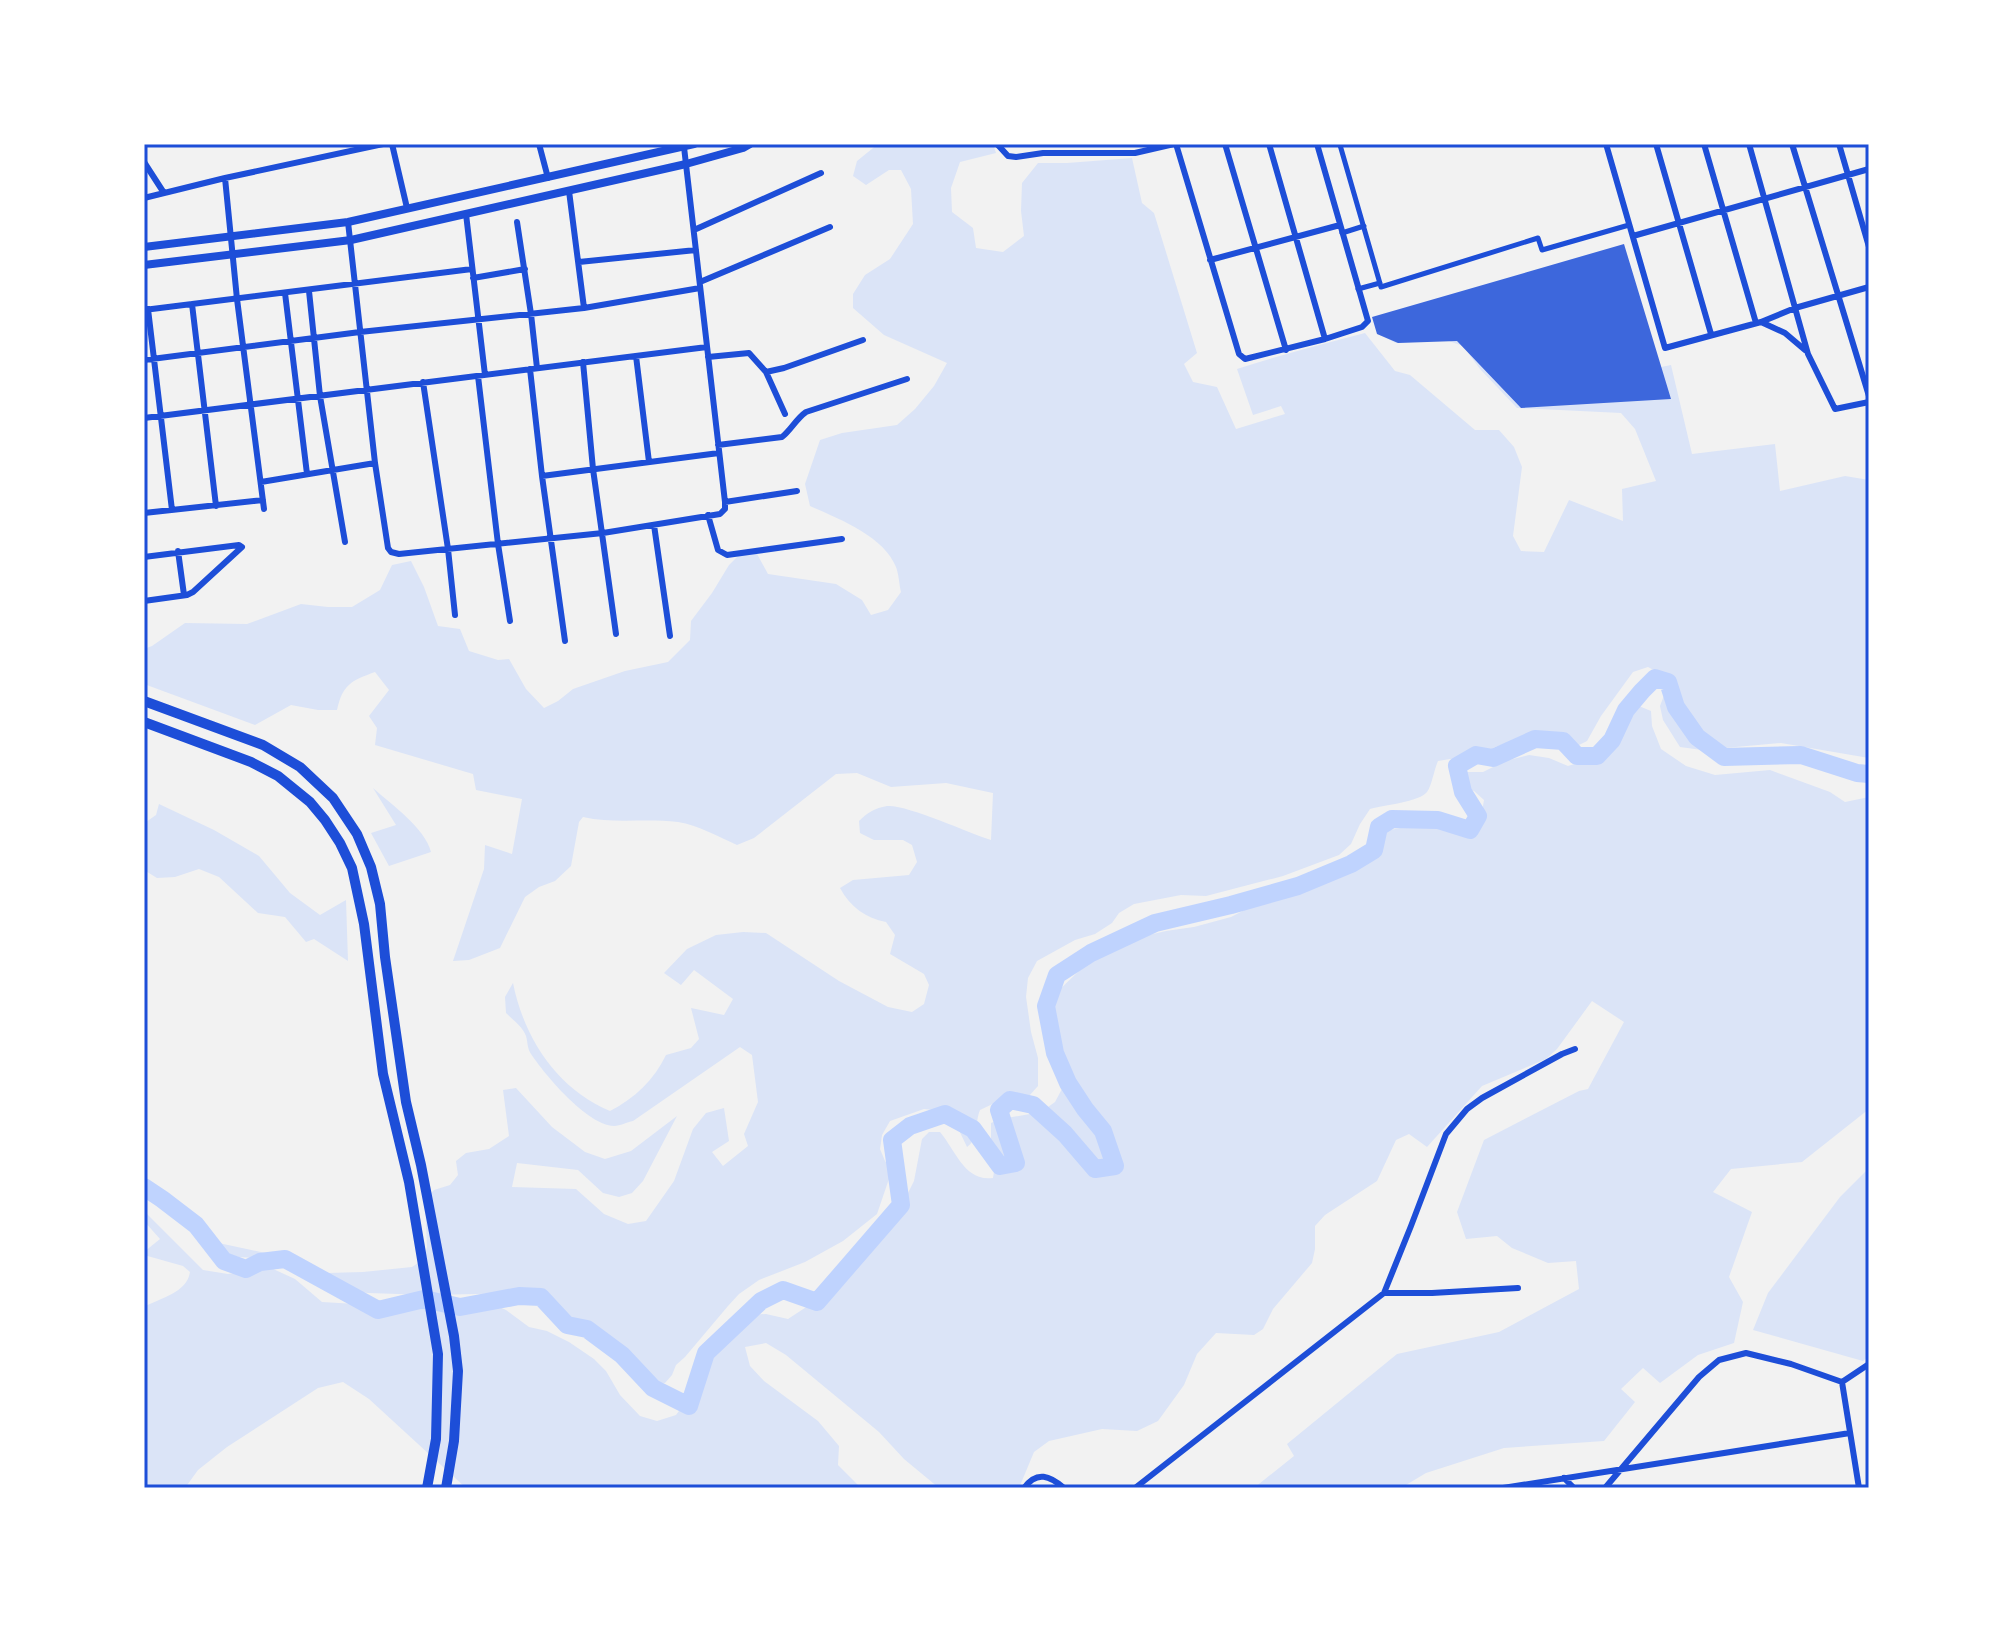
<svg xmlns="http://www.w3.org/2000/svg" width="2013" height="1632" font-family="'Roboto Condensed',sans-serif">
<rect width="100%" height="100%" fill="#f2f2f2"/>
<path fill="#dbe4f7" d="M878,144H993L996,153L960,162L951,188L952,212L973,228L976,248L1003,252L1024,236L1021,211L1022,183L1038,163H1067L1132,158L1142,203L1154,213L1197,353L1184,364L1193,382L1217,387L1236,429L1285,414L1281,406L1253,415L1237,369C1280,355 1322,344 1365,333L1395,371L1410,375L1475,430H1499L1514,447L1522,467L1513,536L1521,551L1544,552L1569,500L1623,521L1622,489L1656,481L1635,429L1621,413L1517,408L1480,369L1463,346L1446,340L1396,343L1380,335L1375,326L1656,368L1671,365L1692,454L1775,444L1780,491L1845,476L1869,480V758L1781,743L1702,750L1680,747L1663,720L1660,706L1666,690L1663,675L1648,667L1633,672L1601,716L1587,741L1575,747L1554,737L1535,733L1495,747L1469,761L1450,759L1438,761C1434,770 1432,785 1427,792C1419,802 1384,805 1370,809L1360,824L1351,844L1339,855L1283,876L1206,896L1181,895L1134,904L1119,913L1112,923L1095,934L1075,940L1037,961L1028,978L1026,997L1031,1032L1038,1058V1086L1029,1096L1001,1100L980,1110C975,1122 978,1140 967,1147L956,1124L942,1111L924,1109L890,1121L882,1135L880,1149L885,1161L892,1170L877,1214L843,1241L805,1262L759,1280L739,1294L728,1306L685,1357L676,1365L672,1375L665,1383L647,1382L633,1376L589,1328L535,1296L519,1293L430,1295L368,1293L331,1288L285,1264L256,1258L239,1257L219,1251L200,1239L293,1259L327,1273L363,1272L412,1267L424,1259L427,1247L425,1200L434,1190L450,1185L458,1175L456,1161L466,1153L489,1149L509,1136L503,1090L516,1088L552,1127L585,1152L605,1159L631,1151L677,1116L643,1181L632,1193L619,1197L603,1193L578,1170L517,1163L512,1187L576,1189L604,1214L628,1224L646,1221L674,1181L693,1129L706,1113L724,1108L729,1141L712,1152L723,1166L748,1146L744,1134L758,1102L752,1055L740,1047L633,1121C627,1122 620,1126 614,1126C587,1125 545,1075 531,1054C527,1048 528,1043 526,1036C523,1027 512,1019 506,1013L505,997L513,983C524,1038 557,1089 610,1111C635,1098 654,1080 666,1055L691,1048L699,1039L691,1008L724,1015L733,999L694,970L681,985L664,973L687,949L716,935L743,932L766,933L839,981L888,1007L912,1012L924,1004L929,985L924,974L890,954L895,935L886,922C866,918 850,907 840,888L853,880L909,875L917,862L912,845L903,840H874L860,833L859,821C867,813 875,808 887,806C906,804 969,833 991,840L993,793L946,783L891,787L857,773L836,774L754,838L737,845C719,837 698,825 678,822C646,818 614,824 583,817L579,822L571,866L555,881L539,887L525,897L500,948L469,960L453,961L484,869L485,845L512,854L522,799L476,790L473,774L375,745L377,728L369,716L389,690L375,672C351,681 343,684 337,710H318L291,705L255,725L144,684V649L152,646L185,623L247,624L301,604L328,607H352L380,590L392,565L411,561L424,587L438,626L460,629L469,651L498,660L509,659L526,689L544,708L558,701L573,689L625,671L668,662L690,640L691,621L712,593L729,565L744,550L756,552L768,574L836,584L862,600L871,615L888,610L901,592C899,584 899,575 896,567C884,536 837,518 810,506L805,484L820,440L842,433L897,425L915,409L934,386L947,363L884,335L853,308V294L865,275L890,259L913,224L911,189L901,170H889L866,185L853,176L857,161Z
M1634,704L1651,711L1652,726L1661,749L1686,766L1715,775L1770,770L1830,792L1845,802L1869,797V1109L1802,1162L1731,1169L1713,1192L1752,1212L1729,1277L1743,1302L1734,1343L1698,1355L1660,1383L1643,1368L1621,1389L1635,1402L1604,1441L1504,1448L1426,1473L1401,1488H1254L1294,1456L1287,1444L1397,1354L1499,1332L1579,1289L1576,1261L1548,1263L1512,1248L1497,1236L1466,1239L1457,1212L1484,1140L1579,1091L1588,1089L1624,1022L1592,1001L1557,1049L1546,1059L1482,1086L1427,1147L1409,1134L1396,1140L1377,1181L1325,1215L1315,1226V1249L1312,1263L1273,1309L1263,1329L1254,1335L1216,1333L1197,1354L1184,1385L1158,1421L1137,1431L1102,1429L1049,1441L1034,1452L1019,1488H939L904,1459L879,1432L786,1355L766,1343L745,1347L750,1366L764,1381L818,1421L839,1446L838,1465L861,1488H466L369,1399L343,1382L318,1388L227,1447L198,1470L185,1488H144V1307C160,1298 187,1293 190,1272L183,1266L144,1255V1252L160,1239L144,1221V1211L203,1270L228,1274L271,1268L295,1279L322,1302L441,1309L495,1305L506,1310L529,1327L547,1331L569,1342L594,1359L606,1371L620,1395L640,1416L657,1421L676,1415L693,1392L701,1367L722,1344L732,1328L748,1315L766,1314L788,1319L817,1300L893,1214L906,1197L914,1181L922,1139L929,1132H940C956,1151 965,1182 993,1178L996,1159L991,1144V1123L1001,1119L1041,1112L1055,1102L1063,1087L1053,1032L1055,994L1083,967L1127,940L1166,931L1194,927L1231,917L1260,902L1322,879L1332,877L1359,865L1369,842L1384,831L1423,824L1442,830L1470,825L1481,817L1484,800L1474,791L1453,784L1456,778L1467,772H1483L1505,761L1529,755L1549,758L1568,766L1581,762Z
M373,788C392,805 425,828 431,852L389,866L371,833L396,825Z
M159,804L214,830L259,856L290,893L320,915L346,900L348,961L314,939L306,942L285,917L258,913L219,877L199,869L175,877L157,878L144,870V821L146,822L156,815Z
M1869,1168V1326L1866,1329L1869,1334V1356L1863,1361L1753,1330L1768,1293L1840,1197Z"/>
<g fill="none" stroke-linecap="round" stroke-linejoin="round">
<path stroke="#bfd3fe" stroke-width="18" d="M144,1187L162,1199L196,1225L224,1261L246,1269L260,1262L285,1259L378,1310L424,1299L460,1307L519,1296L541,1297L567,1325L587,1329L622,1355L653,1388L689,1406L706,1353L761,1301L783,1290L817,1302L901,1205L892,1140L910,1126L945,1114L973,1129L1000,1166L1016,1163L999,1110L1010,1100L1033,1105L1065,1134L1095,1169L1115,1166L1103,1131L1085,1109L1068,1083L1055,1053L1046,1006L1057,975L1091,953L1155,923L1231,905L1298,886L1351,864L1374,850L1379,827L1392,819L1438,820L1470,830L1478,816L1463,792L1457,766L1476,755L1493,758L1535,739L1563,741L1577,756H1597L1612,740L1626,710L1642,691L1655,678L1668,682L1676,707L1697,737L1724,757L1801,755L1857,773L1869,774"/>
</g>
<path fill="#3d67dc" d="M1624,244L1671,399L1521,408L1457,341L1398,343L1377,334L1372,317Z"/>
<g fill="none" stroke-linecap="round" stroke-linejoin="round">
<path stroke="#1d4ed8" stroke-width="5" d="M1340,145L1381,287L1538,238L1542,250L1629,225
M1342,233L1364,226
M1358,289L1380,283"/>
<path stroke="#1d4ed8" stroke-width="6" d="M392,144L407,208
M539,144L548,178
M997,144L1008,156L1016,157L1043,153H1135L1174,144
M1176,144L1239,354L1245,359L1325,339L1362,327L1368,321L1317,144
M1225,144L1286,350
M1269,144L1325,339
M1606,144L1665,348L1761,322L1795,308L1869,287
M1656,144L1711,334
M1704,144L1756,323
M1749,144L1808,354L1835,409L1869,402
M1792,144L1869,396
M1839,144L1869,247
M144,162L164,193
M225,178L237,299L264,509
M569,191L584,308
M144,198L225,178L383,144
M466,214L485,375
M348,222L375,463L388,548L391,552L399,554L603,533L720,514L725,509V502L684,147
M517,222L531,314L537,368
M694,230L821,173
M1633,236L1869,169
M1210,260L1340,225
M579,262L696,250
M473,278L525,269
M700,282L830,227
M309,291L320,396L345,542
M285,293L307,474
M192,304L216,506
M148,309L172,510
M144,310L472,269
M1761,322L1785,333L1805,350
M636,356L649,462
M708,357L749,353L766,372L785,414
M144,360L360,332L584,308L700,288
M583,362L593,469L616,634
M530,369L542,476L565,641
M766,372L784,368L863,340
M478,376L498,544L510,621
M423,382L448,549L455,615
M144,418L707,347
M718,445L782,437C791,430 796,419 806,412L907,379
M542,476L719,453
M261,482L375,463
M725,502L797,491
M144,513L263,500
M708,515L718,550L727,555L842,539
M654,525L670,636
M178,551L184,595
M144,557L239,545L242,547L193,592L187,595L144,601
M1384,1293L1411,1226L1446,1134L1467,1109L1482,1098L1562,1054L1575,1049
M1842,1382L1859,1488
M1842,1382L1869,1364
M1564,1478L1574,1488
M1024,1488C1037,1470 1050,1476 1064,1488
M1135,1488L1384,1293H1432L1518,1288
M1503,1488L1850,1433
M1605,1488L1699,1377L1719,1360L1746,1353L1791,1364L1842,1382"/>
<path stroke="#1d4ed8" stroke-width="8" d="M144,247L348,222L694,144
M144,265L351,240L686,164L743,148L750,144"/>
<path stroke="#1d4ed8" stroke-width="10" d="M144,701L263,745L300,767L333,798L357,834L371,867L380,904L385,957L406,1102L421,1165L454,1336L458,1371L454,1441L446,1488
M144,722L251,762L278,776L310,802L325,820L340,843L352,868L364,924L383,1074L409,1182L438,1354L436,1439L427,1488"/>
</g>
<rect width="2013" height="1632" fill="none" stroke="#ffffff" stroke-width="292"/>
<rect x="146" y="146" width="1721" height="1340" fill="none" stroke="#1d4ed8" stroke-width="3"/>
</svg>
